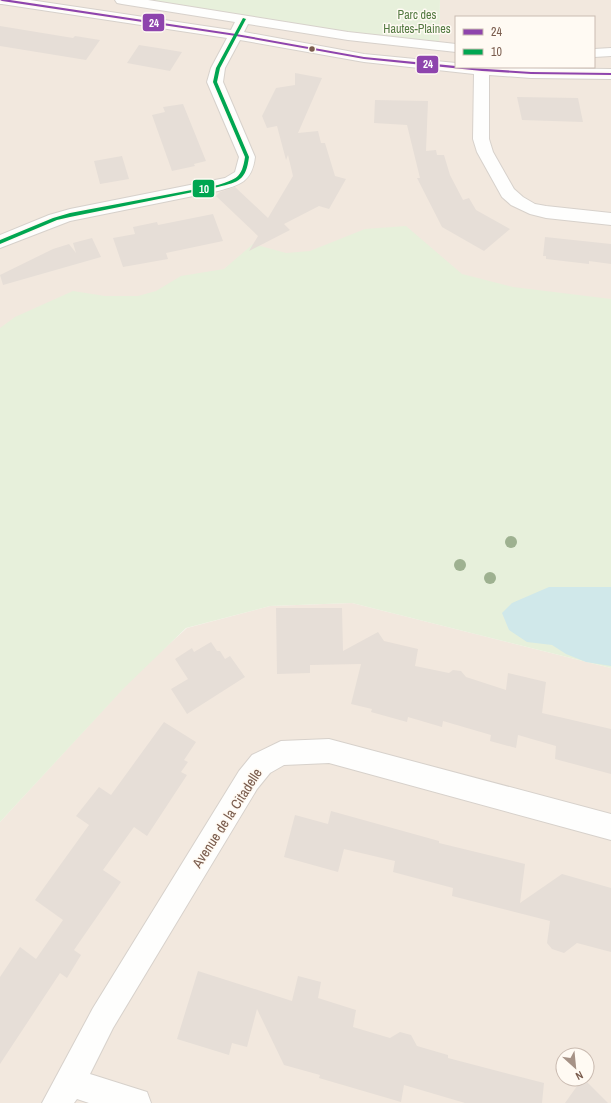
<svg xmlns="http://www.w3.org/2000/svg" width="611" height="1103" font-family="'Archivo Narrow',sans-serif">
<rect width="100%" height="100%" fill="#f9f5f0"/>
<path fill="#f2e8de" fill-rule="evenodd" d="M0,0H122L439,47L440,0H611V304L0,353ZM456,17H594V67H456Z
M352,603L611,668V1103H0V822L139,671L187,628L270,606ZM563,1055H587V1079H563Z"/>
<path fill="#e7f0db" d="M122,0H440L439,47Z
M406,226L462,274L513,287L611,299V668L352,603L270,606L186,628L124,688L0,822V328L15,317L73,291L105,296H138L156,291L181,276L224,269L253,244L286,253L310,251L365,229Z"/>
<path fill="#d0e8ea" d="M549,587H611V666L586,662L566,654L552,645L527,642L509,630L502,613L512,603Z"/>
<path fill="#e6ded7" d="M0,26L73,38L75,36L100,40L86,60L0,46Z
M139,45L158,48L182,52L170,71L127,63Z
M295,73L322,78L298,133L318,131L321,143H325L335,176L346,179L329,209L319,206L284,224L290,230L249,251L258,236L216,196L220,192L235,187L268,218L293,176L288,155L286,160L277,126L267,128L262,116L276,88L295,85Z
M517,97L578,98L583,122L522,120Z
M375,100L428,101L426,151L436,150L437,155H444L450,175L463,200L469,198L476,210L510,229L484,251L442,227L417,178H420L407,125L374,123Z
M183,104L206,161L194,164L195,166L172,171L152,115L165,112L163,107Z
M122,156L129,179L100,184L94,161Z
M213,214L223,241L166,253L168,259L123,267L113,238L135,234L133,227L157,222L158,225Z
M545,237L611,244V264L589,261V264L546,259V256H543Z
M92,238L101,257L3,285L0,275L53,249L69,244L76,253L73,243Z
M276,608H342L343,651L378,632L384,641L418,649L415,666L449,673L453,670L461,671L466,677L506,690L508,673L546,682L542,713L611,729V774L555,759L556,746L518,735L516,748L490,741L491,735L443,721L442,727L408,717L407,722L371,712L372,709L351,704L361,664L310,665V673L277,674Z
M211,642L217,651H220L225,659L230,656L245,677L187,714L171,689L188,679L175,659L192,648L194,652Z
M164,722L196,742L184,760L188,762L181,772L187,775L147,836L134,827L103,870L121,882L74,950L81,955L67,978L60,973L0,1064V977L20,947L36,959L63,920L35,900L89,825L76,816L99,787L111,795Z
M331,811L439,841V843L525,864L520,903L562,874L611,888V952L577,943L564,953L552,949L547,943L550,921L452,896L453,888L393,872L395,861L344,849L338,872L284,857L295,815L328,824Z
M198,971L292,1001L298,976L321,982L318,998L356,1010L353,1027L390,1038L400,1032L411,1035L417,1046L448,1055V1058L544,1083L542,1103H465L404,1085L401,1102L319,1078L320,1075L284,1065L257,1009L247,1047L232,1043L229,1055L177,1039Z
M582,1079H584L608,1103H565Z"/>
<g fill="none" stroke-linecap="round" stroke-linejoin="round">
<g stroke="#d7d1cb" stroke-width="2">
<path id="minor" d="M0,0H30L231,30L235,22L122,4L117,3L115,0H148L348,32L456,44V52L348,40L248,24L244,32L364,54L456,63V67L611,69V79L531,78L489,75V139L493,152L514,189L523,197L535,204L546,206L611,213V225L546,218L530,214L511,205L502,197L477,152L473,139L474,74L364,62L240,40L225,68L223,82L255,157C252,182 240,185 218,191L70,221L0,248V235L49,215L70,209L225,178L235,172L239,157L207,82L211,68L227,38L2,4H0Z
M611,48V56L594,57V49Z
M329,739L611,814V840L329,763L284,765L270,773L257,789L113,1028L90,1074L147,1092L151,1103H89L77,1099L74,1103H42L93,1008L239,771L252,755L281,741Z"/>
</g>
<use href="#minor" fill="#fefefd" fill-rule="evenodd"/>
<g stroke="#fffaf3" stroke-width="3">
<path id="bus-1" d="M0,0H10L236,34L364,57L456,66V67L531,72L611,73V75L531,74L482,71L364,59L236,36L2,1Z"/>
</g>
<g stroke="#fffaf3" stroke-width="3">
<path id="bus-2" d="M243,18L246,19L220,68L217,82L249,157C246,180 239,182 218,187L70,217L57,220L0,244V240L53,218L70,213L218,185C236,179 242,178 245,157L213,82L216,68Z"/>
</g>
<use href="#bus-1" fill="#8e44ad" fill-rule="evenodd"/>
<use href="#bus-2" fill="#00a651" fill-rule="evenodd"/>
</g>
<g fill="#9eb190">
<circle cx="511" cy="542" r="6"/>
<circle cx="460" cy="565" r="6"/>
<circle cx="490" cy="578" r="6"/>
</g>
<circle fill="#7a5c4d" stroke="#fffaf3" stroke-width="1.5" cx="312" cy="49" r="3.5"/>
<g text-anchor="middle" stroke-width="3" stroke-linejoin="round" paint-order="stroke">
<g font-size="12" fill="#537a41" stroke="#fffaf3">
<text x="417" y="19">Parc des<tspan x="417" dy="14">Hautes-Plaines</tspan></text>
</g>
<g font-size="14" fill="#7a5c4d" stroke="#fffaf3">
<text transform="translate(227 818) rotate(-57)" y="5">Avenue de la Citadelle</text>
</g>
</g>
<g stroke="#fffaf3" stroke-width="1.5">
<rect x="142" y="13" width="23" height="19" rx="4" fill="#8e44ad"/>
<rect x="416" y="55" width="23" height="19" rx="4" fill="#8e44ad"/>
<rect x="192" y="179" width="23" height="19" rx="4" fill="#00a651"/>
</g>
<g font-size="11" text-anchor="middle" font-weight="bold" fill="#fff">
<text x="154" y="27">24</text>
<text x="428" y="68">24</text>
<text x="204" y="193">10</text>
</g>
<rect x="455" y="16" width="140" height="52" fill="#fffaf3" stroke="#cabbb1"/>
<rect x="463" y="29" width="20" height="6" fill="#8e44ad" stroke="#cabbb1"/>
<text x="491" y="36" font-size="12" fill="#7a5c4d">24</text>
<rect x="463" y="49" width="20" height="6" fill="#00a651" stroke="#cabbb1"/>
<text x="491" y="56" font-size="12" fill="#7a5c4d">10</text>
<g transform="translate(575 1067) rotate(153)"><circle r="19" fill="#fffaf3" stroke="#cabbb1"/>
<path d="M0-3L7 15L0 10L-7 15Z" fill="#a69286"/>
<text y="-6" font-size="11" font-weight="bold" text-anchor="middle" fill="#7a5c4d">N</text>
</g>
</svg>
